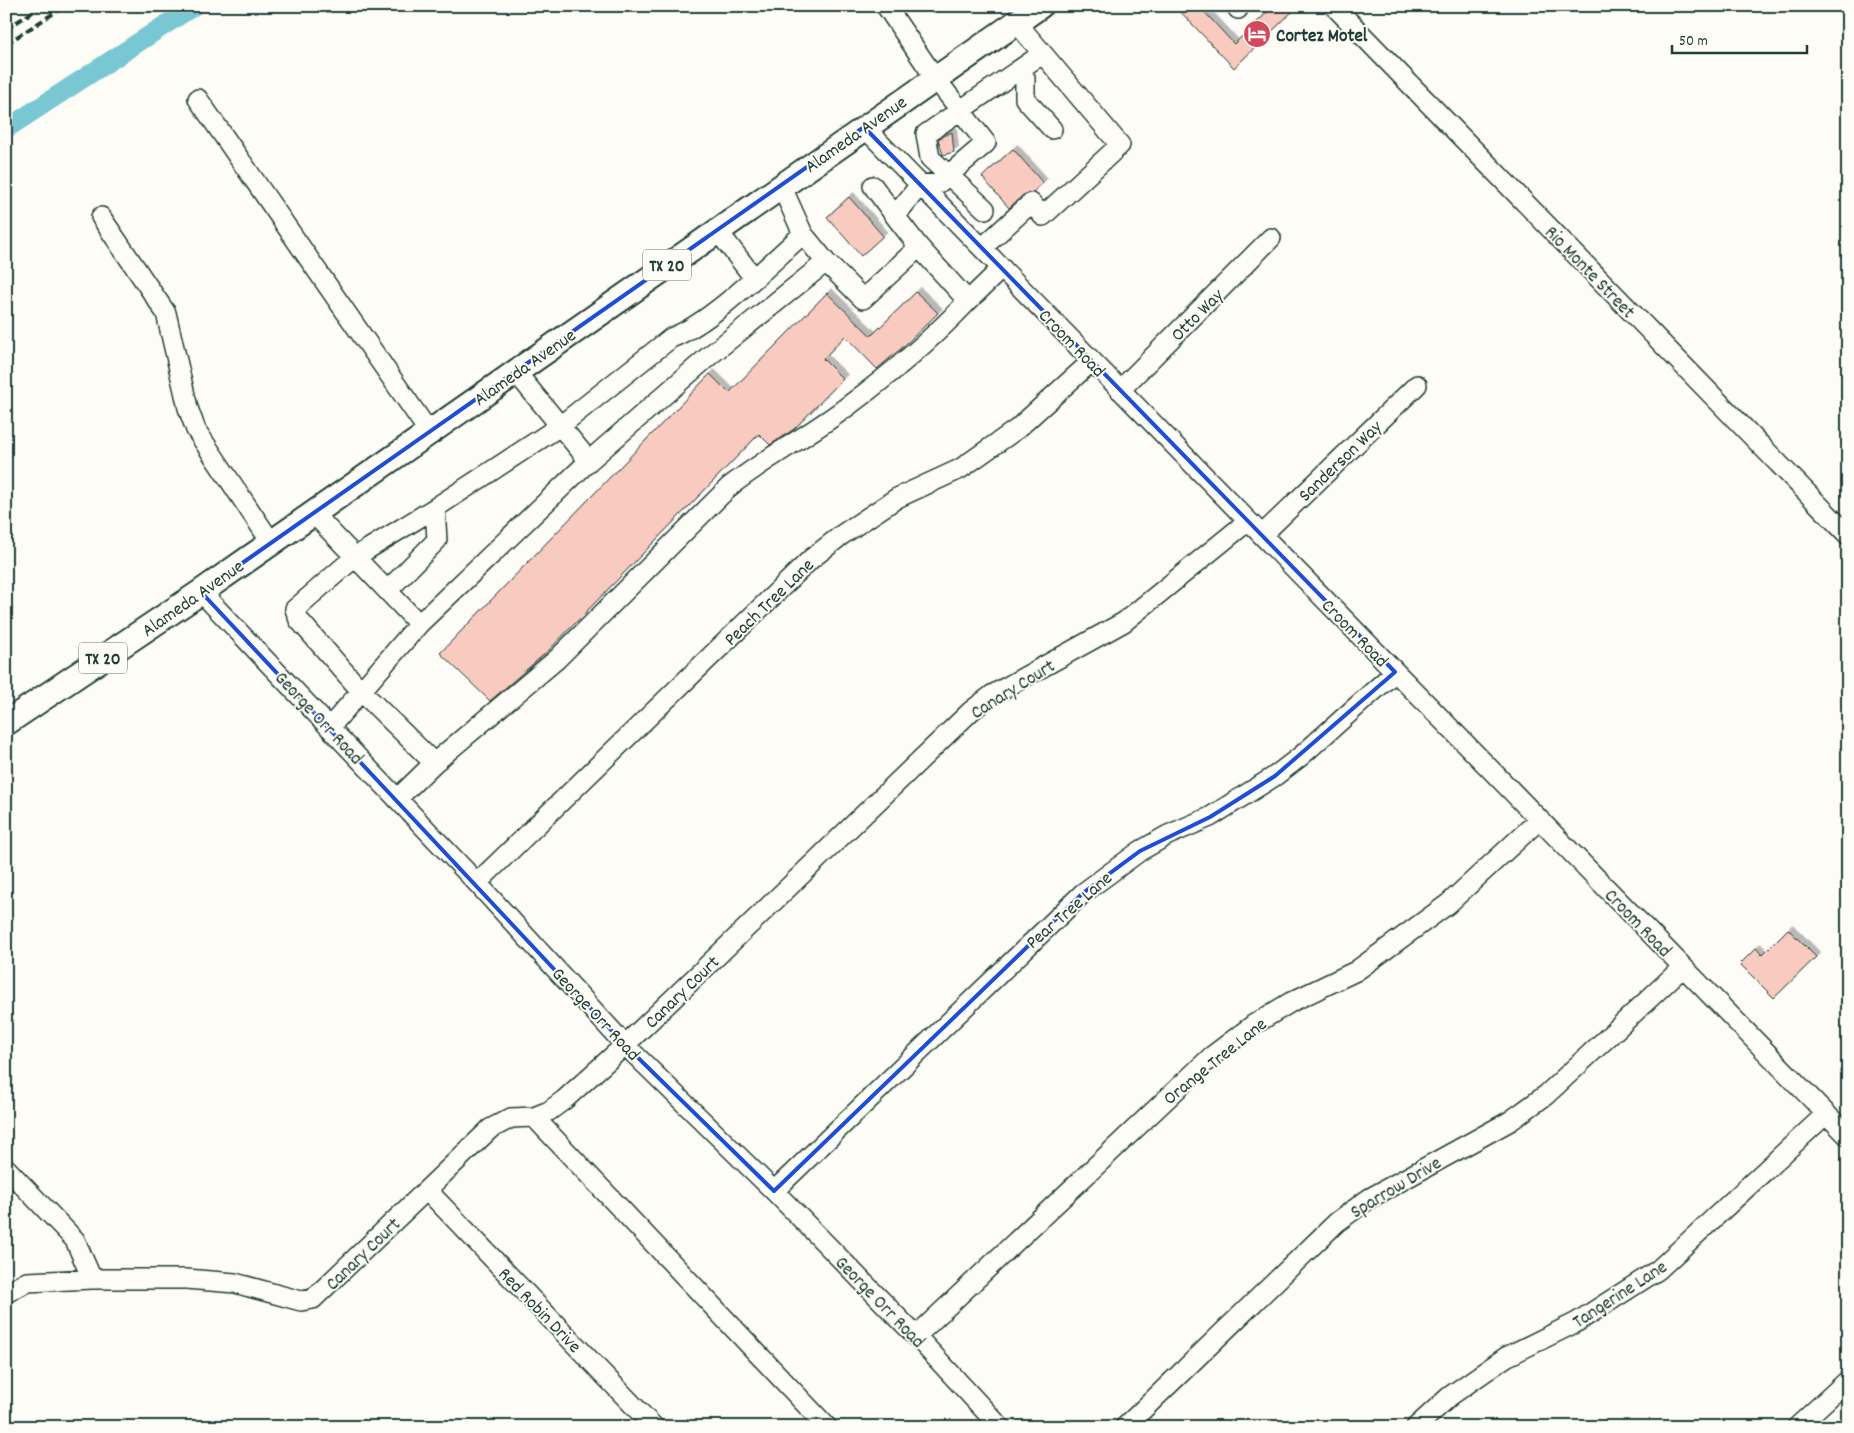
<svg xmlns="http://www.w3.org/2000/svg" width="1854" height="1433" font-family="Dekko,sans-serif">
<defs>
<filter id="shadow"><feDropShadow dx="4.5" dy="-4.5" stdDeviation="0" flood-color="#0004"/></filter>
</defs>
<rect width="100%" height="100%" fill="#fdfcf7"/>
<filter id="ink" filterUnits="userSpaceOnUse"><feTurbulence type="fractalNoise" baseFrequency=".02" numOctaves="2"/><feDisplacementMap in="SourceGraphic" scale="10" xChannelSelector="R" yChannelSelector="G"/><feConvolveMatrix kernelMatrix="1 2 1 2 8 2 1 2 1" color-interpolation-filters="sRGB"/></filter>
<g filter="url(#ink)">
<g fill="none" stroke-linecap="round" stroke-linejoin="round">
<path stroke="#78c7d3" stroke-width="19" d="M6,129L194,6"/>
</g>
<path fill="#f9cac0" stroke="#1f3d34" filter="url(#shadow)" d="M1175,6H1199L1234,44L1274,6H1298L1234,68Z
M952,132L954,152L943,155L938,139Z
M1013,149L1043,183L1033,192L1023,195L1009,208L982,177Z
M849,197L883,236L861,256L827,217Z
M916,292L938,313L904,346L877,369L845,336L823,359L843,379L794,429L770,445L759,434L548,651L490,701L440,653L710,374L729,393L827,293L871,336Z
M1788,929L1816,957L1774,998L1740,964L1756,948L1762,955Z"/>
<g fill="none" stroke-linecap="round" stroke-linejoin="round">
<g stroke="#1f3d34" stroke-width="22">
<path id="minor" d="M886,6L935,78L986,143L939,183L920,185L895,216L919,247
M1236,6L1238,9
M1334,6L1848,535
M1019,70L1025,78V99L1052,129
M198,99L429,432
M864,127L1848,1136
M781,185L803,234L826,262
M873,186L895,216
M985,209L930,158L926,134L1042,54
M101,217L166,313L188,408L196,430L271,542
M717,230L754,278
M982,248L1031,203L1043,216L1120,145L1016,22
M1120,390L1271,238
M589,461L709,356L826,262L863,299L919,247L968,301L1002,268
M313,513L419,624L589,461L515,371
M1262,535L1417,385
M388,590L437,540L435,508
M201,592L477,883L625,1045L774,1191L916,1336L1000,1427
M330,727L419,624
M434,763L557,659L729,487C767,457 810,435 848,406C891,374 932,339 968,301
M397,799L434,763L362,692L299,620L295,609L355,557L435,508L560,426L671,338C713,322 768,265 803,234
M477,883L811,559L843,534L897,498L960,469L1017,429L1092,361
M534,1117L827,1427
M6,1168L75,1240L92,1279
M428,1191L654,1427
M774,1191L1083,893L1140,851L1168,835L1210,817L1275,776L1301,756L1395,672
M6,1293L27,1282L92,1279H186L235,1283L301,1301L313,1299L490,1129L511,1118L534,1117L549,1111L564,1100L625,1045L971,711L992,695L1124,622L1248,521
M916,1336L1212,1056L1253,1025L1291,1002L1356,971L1448,904L1539,820
M1125,1427L1337,1222L1370,1198L1510,1121L1546,1095L1683,967
M1416,1427L1450,1396L1506,1357L1577,1322L1658,1270L1826,1114
M1797,1427L1848,1380"/>
</g>
<g stroke="#1f3d34" stroke-width="28">
<path id="major" d="M6,723L201,592L1040,6"/>
</g>
<use href="#minor" stroke="#fdfcf7" stroke-width="19"/>
<use href="#major" stroke="#fdfcf7" stroke-width="24"/>
<path stroke="#1f3d34" stroke-width="4" stroke-dasharray="8 4" stroke-linecap="butt" d="M6,29L42,6
M6,44L65,6"/>
</g>
</g>
<path fill="none" stroke="#1d4ed8" stroke-width="4" stroke-linejoin="round" d="M864,127L1395,672L1275,776L1210,817L1140,851L1083,893L774,1191L625,1045L201,592Z"/>
<defs>
<g id="hotel-disc" transform="scale(1.4375)"><circle r="9.5" fill="#d1495b" stroke="#fdfcf7"/><path d="M-6-4.5h1.5V1H6V5H4.5V3h-9V5H-6ZM-4 0a1.8 1.8 0 1 1 3.6 0ZM.5 0V-2.5h3Q6-2.5 6 0Z" fill="#fff"/></g>
</defs>
<g fill-rule="evenodd">
<use href="#hotel-disc" x="1257" y="34"/>
</g>
<g text-anchor="middle" stroke-width="4" stroke-linejoin="round" paint-order="stroke">
<g fill="#fdfcf7" stroke="#62766e" stroke-width="1">
<rect x="643" y="249.5" width="48" height="31" rx="4"/>
<rect x="79" y="642.5" width="48" height="31" rx="4"/>
</g>
<g font-size="18" font-weight="bold" fill="#1f3d34">
<text x="667" y="271">TX 20</text>
<text x="103" y="664">TX 20</text>
</g>
<g font-size="19" font-weight="bold" fill="#1f3d34" stroke="#fdfcf7" text-anchor="start">
<text x="1276" y="41">Cortez Motel</text>
</g>
<g font-size="19" fill="#1f3d34" stroke="#fdfcf7">
<text transform="translate(855 133) rotate(-35)" y="7">Alameda Avenue</text>
<text transform="translate(1591 271) rotate(46)" y="7">Rio Monte Street</text>
<text transform="translate(1196 314) rotate(-45)" y="7">Otto Way</text>
<text transform="translate(1073 342) rotate(46)" y="7">Croom Road</text>
<text transform="translate(524 366) rotate(-35)" y="7">Alameda Avenue</text>
<text transform="translate(1339 460) rotate(-44)" y="7">Sanderson Way</text>
<text transform="translate(192 597) rotate(-35)" y="7">Alameda Avenue</text>
<text transform="translate(768 601) rotate(-44)" y="7">Peach Tree Lane</text>
<text transform="translate(1356 632) rotate(46)" y="7">Croom Road</text>
<text transform="translate(1012 688) rotate(-32)" y="7">Canary Court</text>
<text transform="translate(320 717) rotate(47)" y="7">George Orr Road</text>
<text transform="translate(1068 909) rotate(-41)" y="7">Pear Tree Lane</text>
<text transform="translate(1639 922) rotate(46)" y="7">Croom Road</text>
<text transform="translate(681 991) rotate(-44)" y="7">Canary Court</text>
<text transform="translate(597 1013) rotate(47)" y="7">George Orr Road</text>
<text transform="translate(1214 1060) rotate(-39)" y="7">Orange Tree Lane</text>
<text transform="translate(1395 1186) rotate(-31)" y="7">Sparrow Drive</text>
<text transform="translate(362 1253) rotate(-44)" y="7">Canary Court</text>
<text transform="translate(1619 1293) rotate(-33)" y="7">Tangerine Lane</text>
<text transform="translate(881 1301) rotate(46)" y="7">George Orr Road</text>
<text transform="translate(541 1309) rotate(46)" y="7">Red Robin Drive</text>
</g>
</g>
<rect width="1854" height="1433" fill="none" stroke="#fdfcf7" stroke-width="25"/>
<rect x="12" y="12" width="1829" height="1408" fill="none" stroke="#1f3d34" stroke-width="2" filter="url(#ink)"/>
<path d="M1672 45v8h135v-8" fill="none" stroke="#1f3d34" stroke-width="2.5"/>
<text x="1679" y="45" font-size="15" fill="#1f3d34" stroke="#fdfcf7" stroke-width="4" paint-order="stroke">50 m</text>
</svg>
